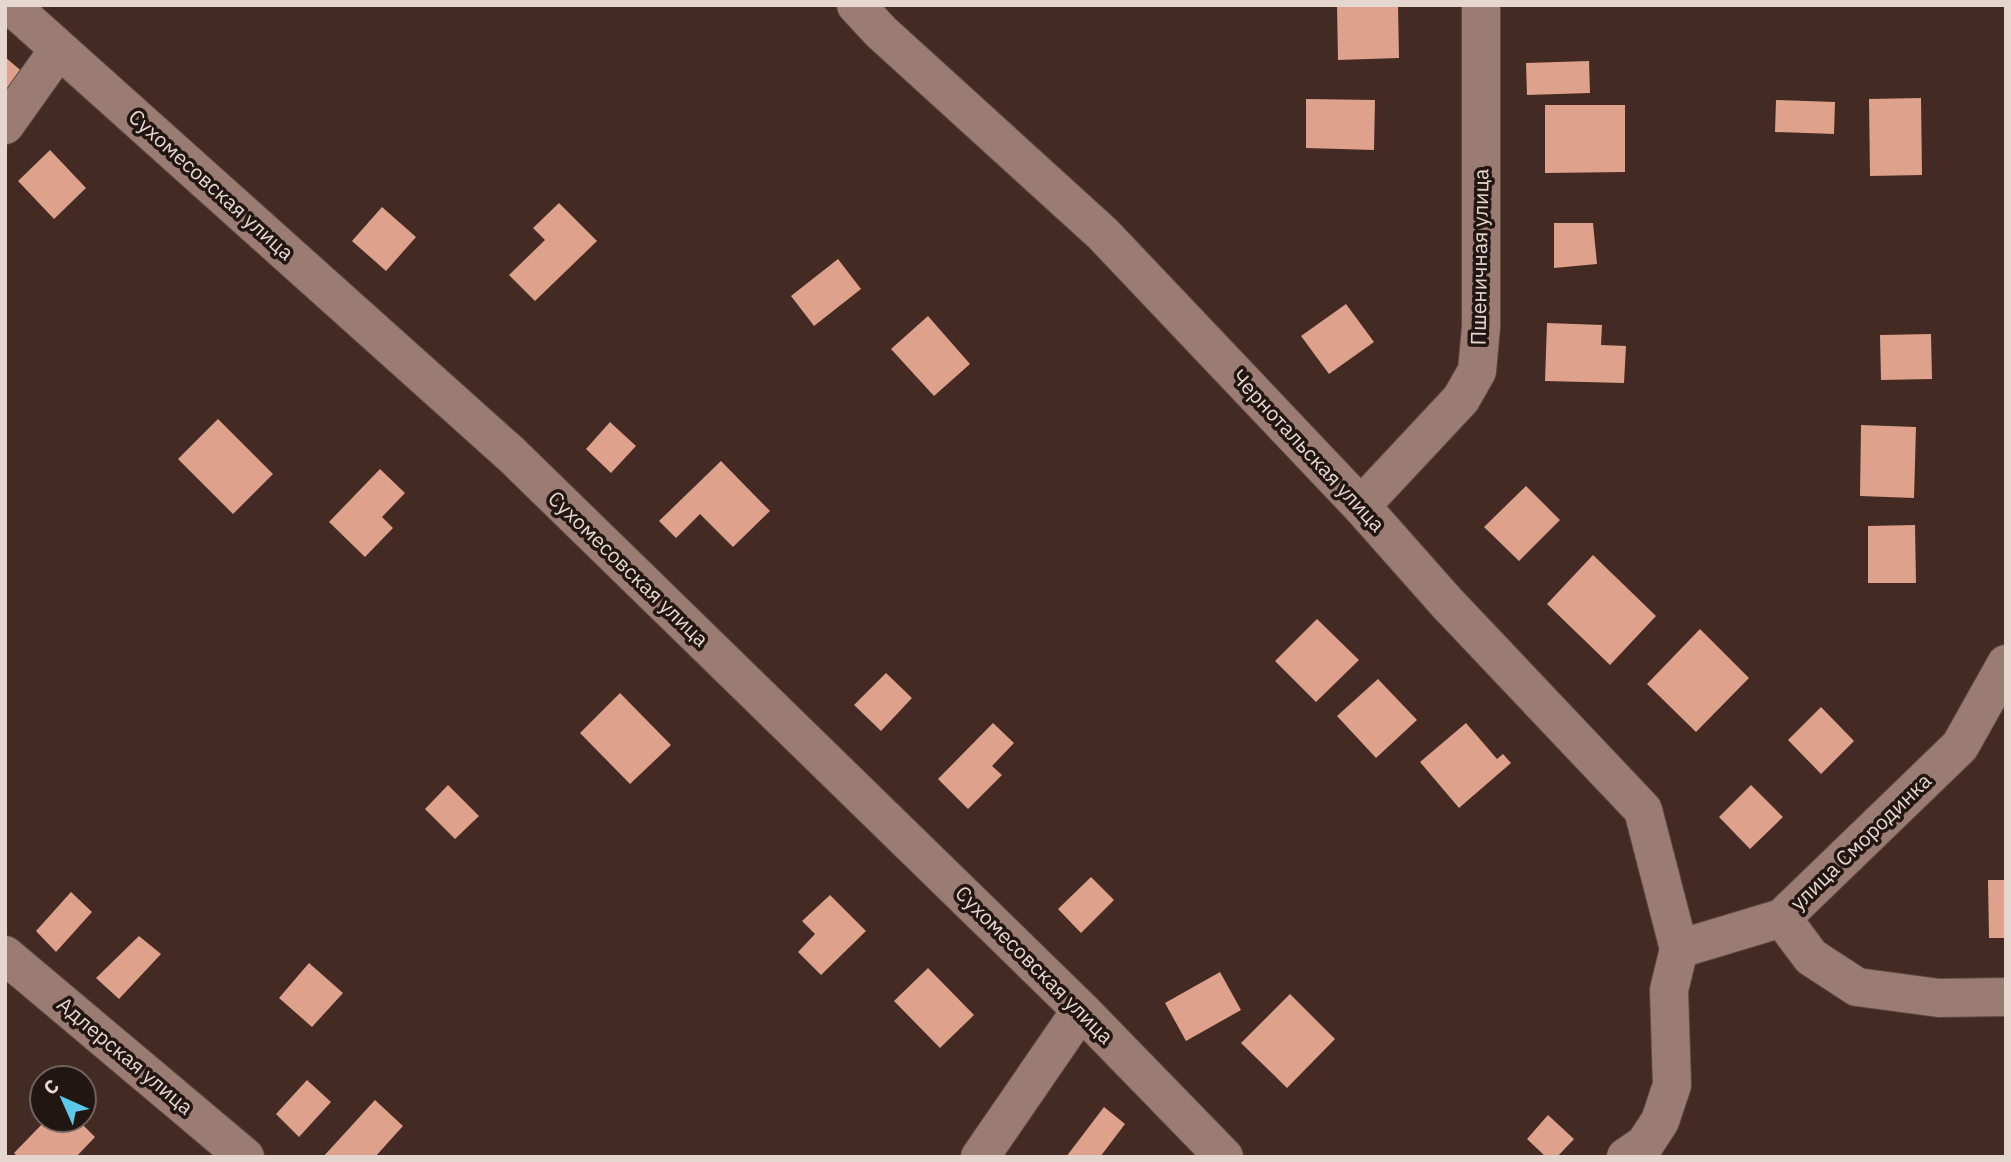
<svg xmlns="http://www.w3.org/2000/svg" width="2011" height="1162" font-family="'IBM Plex Sans',sans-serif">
<rect width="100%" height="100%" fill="#432a22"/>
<path fill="#dea18c" d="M1337,5H1398L1399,58L1338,60Z
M5,57L25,74L5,97Z
M1589,61L1590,93L1527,95L1526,63Z
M1921,98L1922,175L1870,176L1869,99Z
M1306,99L1375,100L1374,150L1306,148Z
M1776,100L1835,102L1834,134L1775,132Z
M1545,105H1625V172L1545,173Z
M50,150L86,188L54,219L18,181Z
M559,203L597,241L535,301L509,275L545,240L533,228Z
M382,207L416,237L386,271L352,241Z
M1554,223H1593L1597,264L1554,268Z
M838,259L861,289L814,326L791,296Z
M1346,304L1374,342L1329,374L1301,336Z
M928,316L970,364L934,396L891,349Z
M1547,323L1602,325L1601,345L1626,346L1624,383L1545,381Z
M1931,334L1932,379L1881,380L1880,335Z
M218,419L273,474L233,514L178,459Z
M610,422L636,446L611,473L586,449Z
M1861,425L1916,427L1914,498L1860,496Z
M721,461L770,511L733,547L700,514L676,538L659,521Z
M380,469L405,493L382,517L393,528L365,557L329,522Z
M1526,486L1560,520L1519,561L1484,527Z
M1915,525L1916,583H1868V526Z
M1593,555L1656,616L1610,665L1547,604Z
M1317,619L1359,660L1316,702L1275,661Z
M1700,629L1749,678L1696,732L1647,684Z
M886,673L912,698L881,731L854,705Z
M1378,679L1417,720L1376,758L1337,716Z
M620,693L671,745L630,784L580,733Z
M1821,707L1854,741L1821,774L1788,740Z
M993,723L1014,743L992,766L1002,775L968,809L938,779Z
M1466,723L1497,759L1503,754L1511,763L1459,808L1420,762Z
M448,785L479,816L455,839L425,809Z
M1751,785L1783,817L1750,849L1719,817Z
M1091,877L1114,900L1081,933L1058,909Z
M1988,880H2006V938H1989Z
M71,892L92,912L56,952L36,931Z
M830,895L866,931L821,975L798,952L815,934L802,921Z
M139,936L161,954L119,999L96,978Z
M309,963L343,993L312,1027L279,998Z
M928,968L974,1015L940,1048L894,1001Z
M1220,972L1241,1010L1186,1041L1165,1003Z
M1290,994L1335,1039L1287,1088L1241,1043Z
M307,1080L331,1102L299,1137L276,1114Z
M375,1100L403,1126L375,1157H323Z
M1104,1107L1125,1124L1100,1157H1066Z
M1548,1115L1574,1139L1557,1157H1546L1527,1139Z
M46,1120H82L80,1122L95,1137L76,1157H18L14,1153Z"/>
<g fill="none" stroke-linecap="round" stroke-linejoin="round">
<g stroke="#5e4941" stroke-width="40">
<path id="minor" d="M10,5L512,455L1081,1010L1224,1157
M856,5L881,32L1103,234L1361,506L1447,603L1643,810L1679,949
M5,125L59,49
M1361,506L1461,399L1477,371L1481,327V5
M1782,918L1811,957L1857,987L1939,998L2006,997
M5,955L245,1157
M980,1157L1081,1010
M1626,1157L1645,1144L1660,1121L1672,1085L1669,990L1679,949L1782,918L1960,746L2006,664"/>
</g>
<use href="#minor" stroke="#9a7c72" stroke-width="38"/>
</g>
<g text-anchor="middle" stroke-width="7" stroke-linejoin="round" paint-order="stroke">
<g font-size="21" fill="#e6d6d0" stroke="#221612">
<text transform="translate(211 185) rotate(42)" y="7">Сухомесовская улица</text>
<text transform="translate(1480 257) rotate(-89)" y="7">Пшеничная улица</text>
<text transform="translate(1308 451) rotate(47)" y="7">Чернотальская улица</text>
<text transform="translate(628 569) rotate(44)" y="7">Сухомесовская улица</text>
<text transform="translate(1861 842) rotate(-44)" y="7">улица Смородинка</text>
<text transform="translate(1034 965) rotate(45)" y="7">Сухомесовская улица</text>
<text transform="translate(125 1056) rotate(40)" y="7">Адлерская улица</text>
</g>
</g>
<rect width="2011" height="1162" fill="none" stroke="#e6d6d0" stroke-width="14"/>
<g transform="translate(63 1099) rotate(315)"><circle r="33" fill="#221612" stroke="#70635e" stroke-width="2"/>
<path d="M0-5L12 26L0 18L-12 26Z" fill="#5bc8e7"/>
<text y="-10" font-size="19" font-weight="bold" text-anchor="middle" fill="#e6d6d0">С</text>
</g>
</svg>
